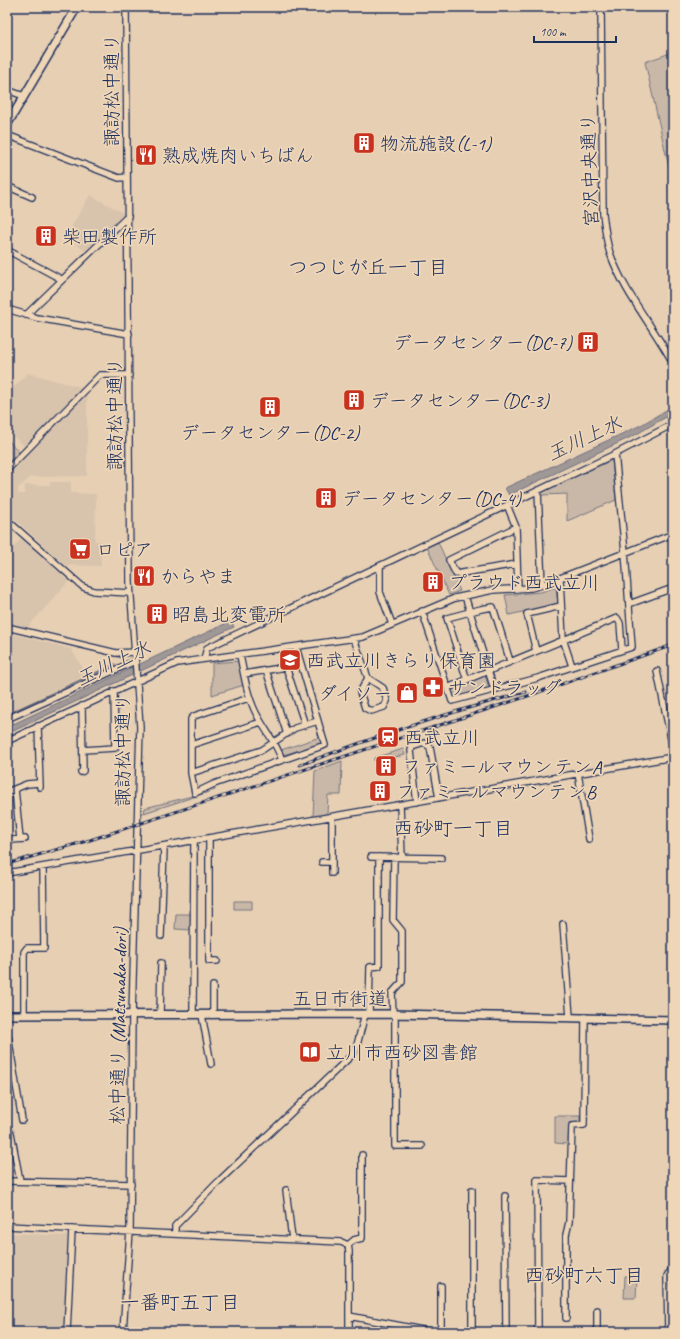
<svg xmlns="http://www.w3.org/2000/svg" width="680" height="1339" font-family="Caveat,'Klee One',sans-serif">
<rect width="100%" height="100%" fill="#e7cfb3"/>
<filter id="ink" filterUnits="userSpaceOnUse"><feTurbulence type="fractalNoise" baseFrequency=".025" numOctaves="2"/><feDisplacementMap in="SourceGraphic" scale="8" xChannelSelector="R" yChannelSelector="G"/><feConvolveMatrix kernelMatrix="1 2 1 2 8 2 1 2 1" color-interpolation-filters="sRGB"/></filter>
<g filter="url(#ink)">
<path fill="#d8c3ad" d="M90,195L125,214L85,251L66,236Z
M28,373L83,388L25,447L7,430V394Z
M87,394V476L31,477L18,488V494H25V485H50V482H71V493L96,494L95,541H100L101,566L65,565L7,512V475Z
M22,538L69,581L25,630L7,625V554Z
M7,632L71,649L87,675L7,712Z
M7,1233L67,1236L64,1329L7,1328Z"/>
<path fill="#c9b8a7" stroke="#727482" d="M673,52V185L645,62Z
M7,439L19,452L7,465Z
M612,460L616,500L567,521V494L542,495V492Z
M438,542L460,591L449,595L427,547Z
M556,587L558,604L509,615L505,595L541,592Z
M239,661L244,685L212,695V663Z
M485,675L489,688L454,698L452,690Z
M320,737L322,742L320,744L283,755L281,750Z
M403,749L405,755L374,761V758Z
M342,761L341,795H328L327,814L313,817L315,771Z
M215,785V790L144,813L145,808L196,795Z
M234,901H252V909H234Z
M176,914H191V930L175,929Z
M555,1116H580V1123H569L568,1144L555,1143Z
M625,1276L637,1277L636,1298H624Z"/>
<path fill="#a09896" stroke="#6b6e80" d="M673,406V413L635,435L509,495L505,488L641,425Z
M231,621L234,627L7,734V727Z"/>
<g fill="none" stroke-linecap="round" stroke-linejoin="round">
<path stroke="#6b6e80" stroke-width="1.5" d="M7,630L123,658
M7,714L115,664"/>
<g stroke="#1b2f5e" stroke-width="8">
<path id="minor" d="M601,7L603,214C605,227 606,241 610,253C624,293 653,326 673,363
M7,90L24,96
M7,135L119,178L127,177
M7,186L32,197
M7,250L61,279
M7,309L37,318L129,334
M26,315L128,216
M7,470L100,375H129
M538,490L542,585
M507,505L516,527L518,589
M7,520L83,587L94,591L130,593
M516,527L449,560L456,574L517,564
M380,566V592L392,624
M560,580L563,639L572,666
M465,596L494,689
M629,604L673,588
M422,611L452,701L538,678L632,647L625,552L615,454
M7,627L116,653L134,652
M354,639L368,678L383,688L387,701L384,707L371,711L365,708L360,692L368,678
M536,651L527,614L561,606
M240,655C244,675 247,695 256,713C264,729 276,742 282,760
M204,659L207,648L615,454L673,424
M266,670L287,734
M657,671L673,749
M244,674L286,667L305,725
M467,680L447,618L481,609L493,607L510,661
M447,688L617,618L620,623L622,650
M249,698L194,716L191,719V773L195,793L214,784L325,745L296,647
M7,719L135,661
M38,726L40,787
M7,741L177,663L363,637L455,598L493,590L531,588L542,585L673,534
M191,745L261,722
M83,750L115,748L114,691
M81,772L83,771L82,706
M191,773L262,750L295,728L318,721
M578,773L589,839
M15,789L20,839
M7,792L27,784L39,783
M417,802L411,751L412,747L424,743L430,747L439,798
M400,805L402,857
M209,839V961H217
M11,840L25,839
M371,857L441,858
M322,862H332
M7,873L673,757
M332,873V817
M563,924L570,1017
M161,936L164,847
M213,986V1015
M369,1014L370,967L379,966V857
M393,1014L392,993L402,982V931L393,920L394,857
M395,1014V1146H422
M24,1015V952L27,948H44L43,867
M160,1015L161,963
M193,1015L194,841
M202,1015L211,1064
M7,1030L22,1120
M7,1133H11L20,1181
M7,1181L131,1184
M286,1190L292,1239
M472,1190V1332
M505,1196L506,1332
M7,1226L341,1242L348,1245L349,1251V1332
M175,1233V1226L218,1182L351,1056L356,1049L365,1014
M348,1245L354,1240L362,1238V1155
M349,1316L433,1332
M566,1318V1235L569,1222L572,1126L584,1125L585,1017
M67,1332L72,1229
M123,1332L130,1231L132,1015L140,727L130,583L126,7
M441,1332V1286
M538,1332L537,1180L570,1181
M597,1332V1310
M668,1332L667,1276L673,1268"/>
</g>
<g stroke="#1b2f5e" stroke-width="10">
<path id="major" d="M7,125L77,7
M7,1015L393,1014L673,1020"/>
</g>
<use href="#minor" stroke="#efd6b7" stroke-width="5.5"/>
<use href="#major" stroke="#efd6b7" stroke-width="7"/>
<g stroke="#1b2f5e" stroke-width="3">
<path id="rail" d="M300,765C374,737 449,712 526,692
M7,864L90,840L522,698L673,645"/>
</g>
<use href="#rail" stroke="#efd6b7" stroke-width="1.5" stroke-dasharray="4.5" stroke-linecap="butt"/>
</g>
</g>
<defs>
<g id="building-square" transform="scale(1.15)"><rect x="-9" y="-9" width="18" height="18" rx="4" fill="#c8321e" stroke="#efd6b7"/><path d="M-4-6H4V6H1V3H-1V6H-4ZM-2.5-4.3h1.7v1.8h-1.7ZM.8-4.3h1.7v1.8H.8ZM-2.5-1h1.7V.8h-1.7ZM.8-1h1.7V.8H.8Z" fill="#fff"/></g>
<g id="restaurant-square" transform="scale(1.15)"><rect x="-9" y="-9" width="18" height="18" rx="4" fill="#c8321e" stroke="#efd6b7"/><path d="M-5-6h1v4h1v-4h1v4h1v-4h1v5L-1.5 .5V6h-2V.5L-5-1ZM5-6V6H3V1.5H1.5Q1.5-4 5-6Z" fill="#fff"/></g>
<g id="supermarket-square" transform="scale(1.15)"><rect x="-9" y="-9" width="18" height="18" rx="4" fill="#c8321e" stroke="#efd6b7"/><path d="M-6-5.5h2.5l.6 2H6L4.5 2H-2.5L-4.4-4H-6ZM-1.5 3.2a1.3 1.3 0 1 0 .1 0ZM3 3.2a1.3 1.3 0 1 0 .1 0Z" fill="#fff"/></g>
<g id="school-square" transform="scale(1.15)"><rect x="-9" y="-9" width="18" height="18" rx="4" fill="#c8321e" stroke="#efd6b7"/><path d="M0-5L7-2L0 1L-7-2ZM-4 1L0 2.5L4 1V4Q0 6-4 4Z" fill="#fff"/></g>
<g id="pharmacy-square" transform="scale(1.15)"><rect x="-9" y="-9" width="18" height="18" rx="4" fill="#c8321e" stroke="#efd6b7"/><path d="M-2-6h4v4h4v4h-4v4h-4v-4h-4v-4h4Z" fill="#fff"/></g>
<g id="shop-square" transform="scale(1.15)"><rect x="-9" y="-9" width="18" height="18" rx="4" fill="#c8321e" stroke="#efd6b7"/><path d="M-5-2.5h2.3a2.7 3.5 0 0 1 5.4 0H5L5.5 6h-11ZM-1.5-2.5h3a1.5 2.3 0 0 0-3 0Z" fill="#fff"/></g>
<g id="station-square" transform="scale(1.15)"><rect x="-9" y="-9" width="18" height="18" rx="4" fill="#c8321e" stroke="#efd6b7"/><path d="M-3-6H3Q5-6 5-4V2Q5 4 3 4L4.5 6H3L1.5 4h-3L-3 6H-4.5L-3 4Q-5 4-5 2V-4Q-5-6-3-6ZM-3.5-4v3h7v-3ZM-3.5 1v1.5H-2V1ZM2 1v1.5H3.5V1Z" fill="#fff"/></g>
<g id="library-square" transform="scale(1.15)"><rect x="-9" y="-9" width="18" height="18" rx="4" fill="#c8321e" stroke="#efd6b7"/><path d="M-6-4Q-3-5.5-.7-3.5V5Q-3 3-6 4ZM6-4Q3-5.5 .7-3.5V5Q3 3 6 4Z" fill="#fff"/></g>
</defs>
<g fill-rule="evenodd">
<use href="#building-square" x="364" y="143"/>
<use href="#restaurant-square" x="146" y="155"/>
<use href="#building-square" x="46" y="236"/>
<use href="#building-square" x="588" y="342"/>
<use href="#building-square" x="354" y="400"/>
<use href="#building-square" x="270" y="407"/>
<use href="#building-square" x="326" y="498"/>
<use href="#supermarket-square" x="80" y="549"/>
<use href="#restaurant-square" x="144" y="576"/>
<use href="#building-square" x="433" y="582"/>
<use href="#building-square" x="157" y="614"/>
<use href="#school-square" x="290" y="660"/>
<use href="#pharmacy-square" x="433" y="687"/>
<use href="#shop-square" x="407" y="693"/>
<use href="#station-square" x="388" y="737"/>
<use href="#building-square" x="386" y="766"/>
<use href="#building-square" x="380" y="791"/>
<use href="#library-square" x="310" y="1052"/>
</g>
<g text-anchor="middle" stroke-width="3.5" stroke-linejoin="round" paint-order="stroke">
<g font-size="19" fill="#1b2f5e" stroke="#efd6b7">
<text transform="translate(111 90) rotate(-90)" y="7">諏訪松中通り</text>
<text transform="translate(589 170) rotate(-92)" y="7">宮沢中央通り</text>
<text transform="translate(114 414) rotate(-90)" y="7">諏訪松中通り</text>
<text transform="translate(122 750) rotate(-90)" y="7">諏訪松中通り</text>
<text x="340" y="1005">五日市街道</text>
<text transform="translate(118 1026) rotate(-89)" y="7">松中通り (Matsunaka-dori)</text>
</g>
<g font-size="19" fill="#1b2f5e" stroke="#efd6b7" text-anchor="start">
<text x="380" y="150">物流施設(L-1)</text>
<text x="162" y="162">熟成焼肉いちばん</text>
<text x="62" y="243">柴田製作所</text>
<text x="572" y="349" text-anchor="end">データセンター(DC-7)</text>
<text x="370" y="407">データセンター(DC-3)</text>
<text x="270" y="439" text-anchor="middle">データセンター(DC-2)</text>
<text x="342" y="505">データセンター(DC-4)</text>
<text x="96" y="556">ロピア</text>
<text x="160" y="583">からやま</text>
<text x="448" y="589">プラウド西武立川</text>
<text x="172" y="621">昭島北変電所</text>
<text x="306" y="667">西武立川きらり保育園</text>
<text x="448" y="694">サンドラッグ</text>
<text x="392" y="700" text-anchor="end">ダイソー</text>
<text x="404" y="744">西武立川</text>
<text x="402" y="773">ファミールマウンテンA</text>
<text x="396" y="798">ファミールマウンテンB</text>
<text x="326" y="1059">立川市西砂図書館</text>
</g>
<g font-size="20" fill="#1b2f5e" stroke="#efd6b7">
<text x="368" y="274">つつじが丘一丁目</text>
<text x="453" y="835">西砂町一丁目</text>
<text x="584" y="1282">西砂町六丁目</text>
<text x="180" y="1309">一番町五丁目</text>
</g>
<g font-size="20" font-style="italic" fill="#364469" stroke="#efd6b7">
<text transform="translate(584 438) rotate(-25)" y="7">玉川上水</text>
<text transform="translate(113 663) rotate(-25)" y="7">玉川上水</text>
</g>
</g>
<rect width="680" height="1339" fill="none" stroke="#efd6b7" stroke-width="24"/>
<rect x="12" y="12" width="656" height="1315" fill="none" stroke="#1b2f5e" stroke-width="1.5" filter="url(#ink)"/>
<path d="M534 36v6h82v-6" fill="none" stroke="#1b2f5e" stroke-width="2"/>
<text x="540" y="36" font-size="12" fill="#1b2f5e" stroke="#efd6b7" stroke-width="3" paint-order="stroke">100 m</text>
</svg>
